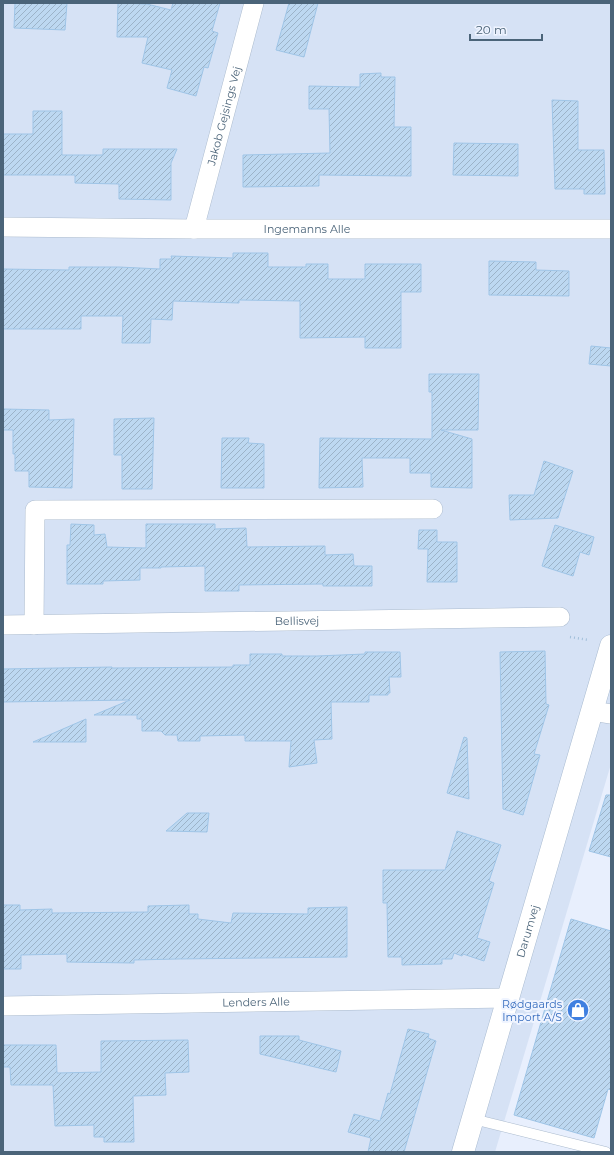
<svg xmlns="http://www.w3.org/2000/svg" width="614" height="1155" font-family="Montserrat,sans-serif">
<defs>
<pattern id="building-hatch" width="6" height="6" patternUnits="userSpaceOnUse"><rect width="6" height="6" fill="#bdd8f1"/><path d="M-1 1l2-2M0 6l6-6M5 7l2-2" fill="none" stroke="#9cb3c8"/></pattern>
</defs>
<rect width="100%" height="100%" fill="#e8effd"/>
<path fill="#d6e2f5" d="M3,3H611V764L495,1152H3Z"/>
<path fill="url(#building-hatch)" stroke="#9fc5e7" d="M15,3H67L65,30L14,28Z
M118,3L147,4L171,10L173,3H220L212,31L218,33L208,68L204,67L196,96L167,88L172,70L142,63L148,37H117Z
M289,3H318L304,57L276,50Z
M381,73V77H395L394,127H411V176L319,175V186L243,187V155L330,153L329,109H309V86L360,87V74Z
M552,100L578,101V150H604L605,194H584V189H555Z
M33,111H62V155H103V149H177L171,163V200L119,199V184L75,183V175H3V134H33Z
M454,143L518,144V176L453,175Z
M233,253H268V267H306V264H328V279H365V264H421V292H401V348H365V337L300,338V301L239,300V303L173,301L172,320L151,319L150,343H122L123,316H81V329H3V269L69,270V267H119L160,269V259H172L171,256L233,258Z
M489,261L536,262V270L569,271V296L489,295Z
M591,346L611,348V366L589,364Z
M429,374H479L478,430H441L472,439V488L431,487V473H410V458H362L363,487L319,488L320,438L432,439V392H429Z
M3,409L49,410V420L74,419L72,488L29,487V471H15V454H13V430H3Z
M154,418L152,489H122V455H114V419Z
M222,438H249L248,443L264,444V488H221Z
M544,461L573,471L558,518L510,520L509,495H534Z
M71,524L94,525V535L105,534L107,547L146,548V524H215V529L246,528L247,547L325,546V555L353,554L354,566H372V586H323V584L239,585V591H205V566L161,567V568H140V580L103,581V584H67V545H70Z
M555,525L594,537L589,555L580,552L573,576L542,566Z
M419,530H437V542H457V582H427L428,549H418Z
M545,651L546,704L549,705L534,754L540,755L523,815L503,809L500,652Z
M365,652H400L401,677H389L390,693H388V695H369V702H331L332,739L314,740L317,763L289,767L291,741H245V735L200,736V741H178L177,735H165L161,731H142V719H137V715H94L130,700L3,702V669L112,667V668L233,667V665H250V654H282V656H317L365,654Z
M86,719V742H33Z
M464,737L467,738L469,799L447,793Z
M606,795H611V857L589,851Z
M187,813H209L207,832L166,831Z
M457,831L501,845L489,881L494,883L477,938L490,942L484,961L463,954L462,956L454,953L452,959H442V964L402,965V957H388L387,903H383V870H445Z
M3,905H20V910L52,909V913L148,912V906L189,905V914H198V919L231,923L233,913L308,914V908L347,907V957L178,959L134,960V963L67,962V954L21,955V969H3Z
M571,919L611,931V1090L608,1089L594,1138L514,1115Z
M408,1029L429,1034L428,1038L436,1041L404,1152H368L371,1138L348,1132L354,1114L380,1121L388,1093L390,1094Z
M260,1036H299V1040L341,1051L336,1072L260,1054Z
M188,1040L189,1072L165,1073L166,1095L133,1096L134,1142H104V1137H94V1125L55,1126L53,1085H11L10,1067H3V1045H56L57,1073L101,1072V1041Z"/>
<g fill="none" stroke-linecap="round" stroke-linejoin="round">
<g stroke="#abbbce" stroke-width="11">
<path id="lane" d="M473,1119L606,1152"/>
</g>
<g stroke="#abbbce" stroke-width="20">
<g id="street">
<path id="s1" d="M3,227L194,229H611"/>
<path id="s2" d="M194,229L254,3"/>
<path id="s3" d="M3,625L560,617"/>
<path d="M34,625L35,510L433,509"/>
<path d="M592,711L611,714"/>
<path id="s4" d="M3,1006L508,998"/>
</g>
</g>
<g stroke="#a9bbd1" stroke-width="23">
<g id="secondary">
<path id="s5" d="M463,1152L611,646"/>
</g>
</g>
<path stroke="#a1bfd9" stroke-width="2.5" stroke-dasharray="1 3" stroke-linecap="butt" d="M570,637L589,640"/>
<use href="#lane" stroke="#fff" stroke-width="10"/>
<use href="#street" stroke="#fff" stroke-width="19"/>
<use href="#secondary" stroke="#fff" stroke-width="22"/>
</g>
<defs>
<g id="shop-disc" transform="scale(1.15)"><circle r="9.5" fill="#3f7fe0" stroke="#eff4ff"/><path d="M-5-2.5h2.3a2.7 3.5 0 0 1 5.4 0H5L5.5 6h-11ZM-1.5-2.5h3a1.5 2.3 0 0 0-3 0Z" fill="#fff"/></g>
</defs>
<g fill-rule="evenodd">
<use href="#shop-disc" x="578" y="1010"/>
</g>
<g text-anchor="middle" stroke-width="4" stroke-linejoin="round" paint-order="stroke">
<g font-size="11" fill="#4b6479" stroke="#eff4ff">
<text dy="4" stroke="none"><textPath href="#s2" startOffset="117">Jakob Gejsings Vej</textPath></text>
<text dy="4" stroke="none"><textPath href="#s1" startOffset="304">Ingemanns Alle</textPath></text>
<text dy="4" stroke="none"><textPath href="#s3" startOffset="294">Bellisvej</textPath></text>
<text dy="4" stroke="none"><textPath href="#s5" startOffset="230">Darumvej</textPath></text>
<text dy="4" stroke="none"><textPath href="#s4" startOffset="253">Lenders Alle</textPath></text>
</g>
<g font-size="11" fill="#366cbe" stroke="#eff4ff" text-anchor="end">
<text x="562" y="1008">Rødgaards<tspan x="562" dy="13">Import A/S</tspan></text>
</g>
</g>
<rect width="614" height="1155" fill="none" stroke="#4b6479" stroke-width="8"/>
<path d="M470 34v6h72v-6" fill="none" stroke="#4b6479" stroke-width="2"/>
<text x="476" y="34" font-size="12" fill="#4b6479" stroke="#eff4ff" stroke-width="3" paint-order="stroke">20 m</text>
</svg>
